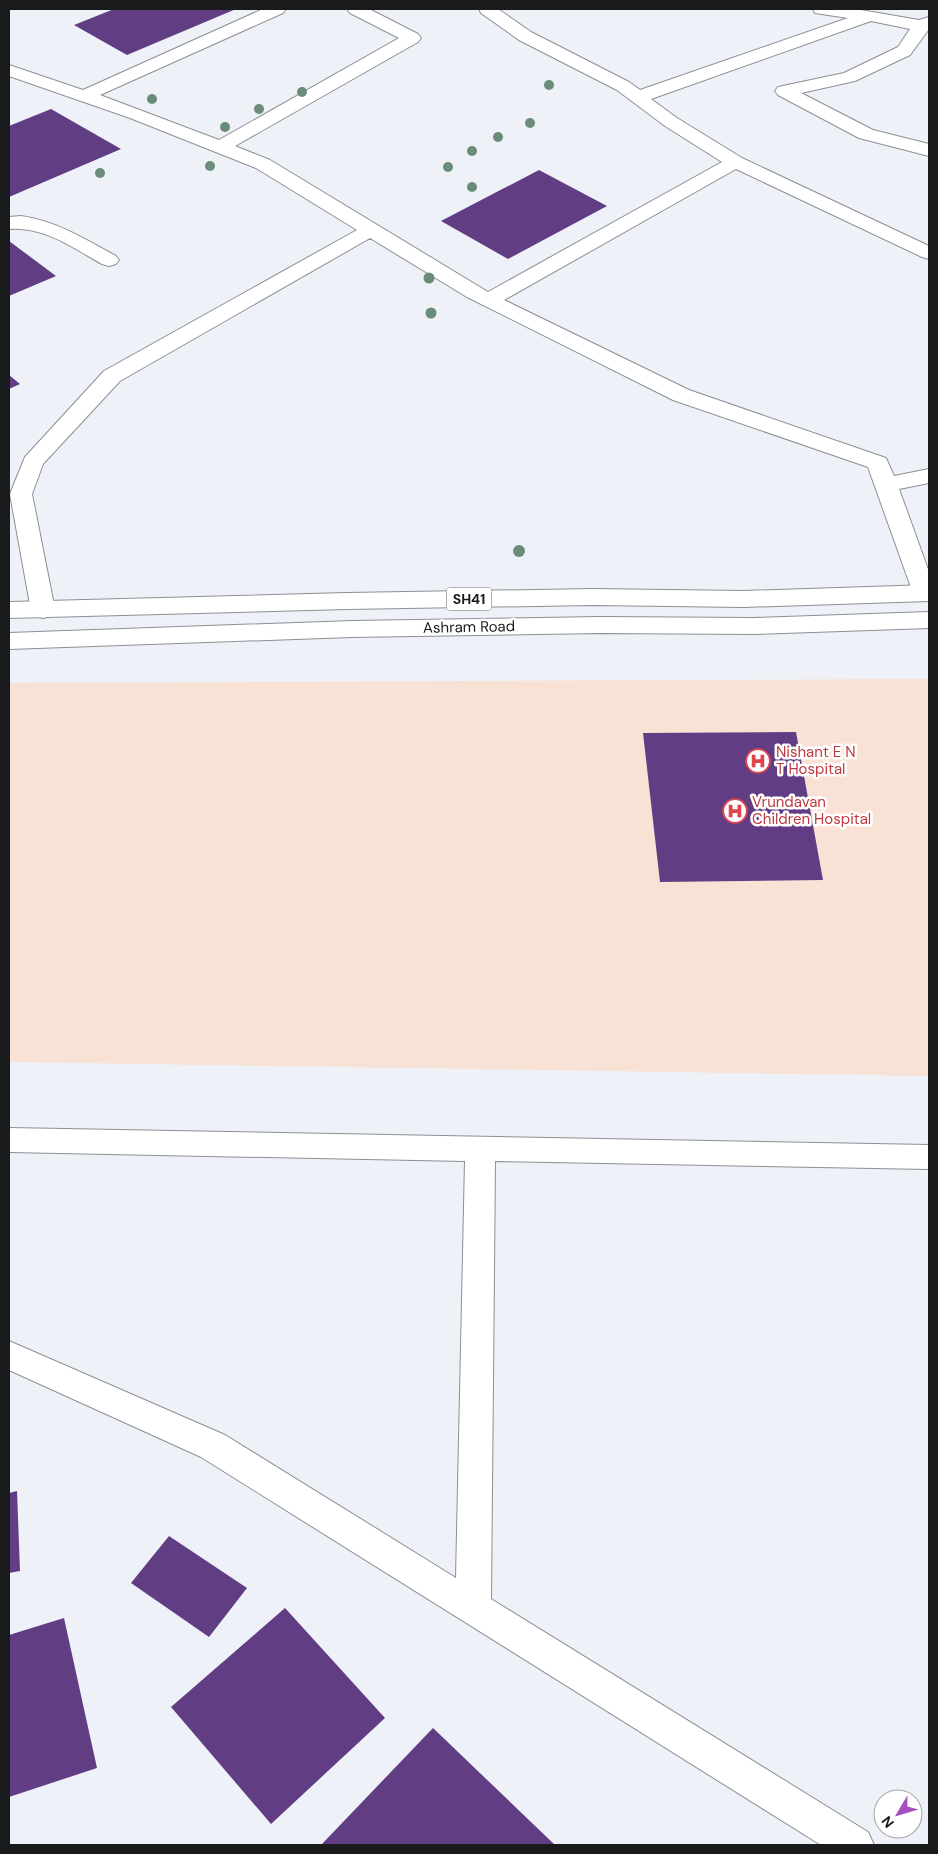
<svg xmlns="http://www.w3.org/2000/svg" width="938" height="1854" font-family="'DM Sans',sans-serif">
<rect width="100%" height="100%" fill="#eef1f7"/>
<path fill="#f8e2d5" d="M929,679V1076L9,1062V683Z"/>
<path fill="#613d84" d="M114,9H236L127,55L74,25Z
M51,109L121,149L9,197V126Z
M539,170L607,206L508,259L441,221Z
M9,241L56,276L9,296Z
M9,375L20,384L9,389Z
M796,732L823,880L660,882L643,733Z
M17,1491L20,1571L9,1573V1493Z
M169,1536L247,1588L209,1637L131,1583Z
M285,1608L385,1718L271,1824L171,1707Z
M64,1618L97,1768L9,1797V1635Z
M433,1728L555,1845H321Z"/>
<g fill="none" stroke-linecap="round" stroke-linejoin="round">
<g stroke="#8c9094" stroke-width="2">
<path id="minor" d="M263,9H286L283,13L100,95L219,140L399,38L350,13L347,9H369L418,34L421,38L418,42L235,146L270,160L488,292L722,162L665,126L617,90L519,40L481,13L479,9H498L531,32L629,82L640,90L848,18L815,13L813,9H855L919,20L929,17V29L910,55L855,81L801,93L873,130L929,144V156L859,138L778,95L775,91L778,87L844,73L898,47L910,29L871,21L651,99L677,118L742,158L929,246V259L922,257L736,169L504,300L689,390L886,458L894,476L929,469V483L899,489L929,572V600L925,601L917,598L913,593L868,467L673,400L467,297L370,238L120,381L43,464L32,494L55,610L51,616L43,618L35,616L31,610L10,494L25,457L104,371L357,230L256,168L130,118L9,76V65L83,90Z
M21,216C56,221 85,239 116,256L119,260L116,264L109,266L102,264C73,248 44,226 9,229V217Z
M9,1128L929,1145V1169L495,1161L491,1599L868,1832L874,1845H821L201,1457L9,1370V1341L225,1435L456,1578L465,1161L9,1152Z"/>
</g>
<g stroke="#8c9094" stroke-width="2">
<path id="major" d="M929,585V601L744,607L593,605L347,609L9,618V602L347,593L593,589L744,591Z
M929,612V628L753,634L600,633L352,637L9,649V633L352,621L600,617L753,618Z"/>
</g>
<use href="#minor" fill="#fff" fill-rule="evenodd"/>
<use href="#major" fill="#fff" fill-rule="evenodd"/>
</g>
<g fill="#6b8c78">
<circle cx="549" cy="85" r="5"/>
<circle cx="302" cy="92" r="5"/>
<circle cx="152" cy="99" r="5"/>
<circle cx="259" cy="109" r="5"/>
<circle cx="530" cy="123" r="5"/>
<circle cx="225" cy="127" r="5"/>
<circle cx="498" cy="137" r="5"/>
<circle cx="472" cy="151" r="5"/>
<circle cx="210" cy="166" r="5"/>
<circle cx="448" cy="167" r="5"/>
<circle cx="100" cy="173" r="5"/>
<circle cx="472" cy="187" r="5"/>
<circle cx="429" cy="278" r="5.5"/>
<circle cx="431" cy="313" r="5.5"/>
<circle cx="519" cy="551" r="6"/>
</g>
<defs>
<g id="hospital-ring" transform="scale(1.25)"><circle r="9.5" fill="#fff" stroke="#e0444e" stroke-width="1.5"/><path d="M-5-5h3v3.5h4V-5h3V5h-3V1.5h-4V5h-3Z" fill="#e0444e"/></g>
</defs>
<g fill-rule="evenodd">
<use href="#hospital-ring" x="758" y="761"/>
<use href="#hospital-ring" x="735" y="811"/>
</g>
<g text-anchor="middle" stroke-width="5" stroke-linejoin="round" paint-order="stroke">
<rect fill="#fff" stroke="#5d5f5f" stroke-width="1" x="446.5" y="587.5" width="45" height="23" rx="4"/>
<g font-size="14" font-weight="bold" fill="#181a1b">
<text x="469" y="604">SH41</text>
</g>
<g font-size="15" fill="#181a1b" stroke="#fff">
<text transform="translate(469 627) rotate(-1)" y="5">Ashram Road</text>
</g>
<g font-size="15" fill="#be3a42" stroke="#fff" text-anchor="start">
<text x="776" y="757">Nishant E N<tspan x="776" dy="17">T Hospital</tspan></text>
<text x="752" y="807">Vrundavan<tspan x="752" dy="17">Children Hospital</tspan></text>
</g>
</g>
<rect width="938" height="1854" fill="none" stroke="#181a1b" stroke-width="20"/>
<g transform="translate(898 1814) rotate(232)"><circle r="24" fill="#ffffff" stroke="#a3a3a4"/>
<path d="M0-4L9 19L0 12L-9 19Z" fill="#a450bf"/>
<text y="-8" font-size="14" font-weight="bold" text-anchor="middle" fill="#181a1b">N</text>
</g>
</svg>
